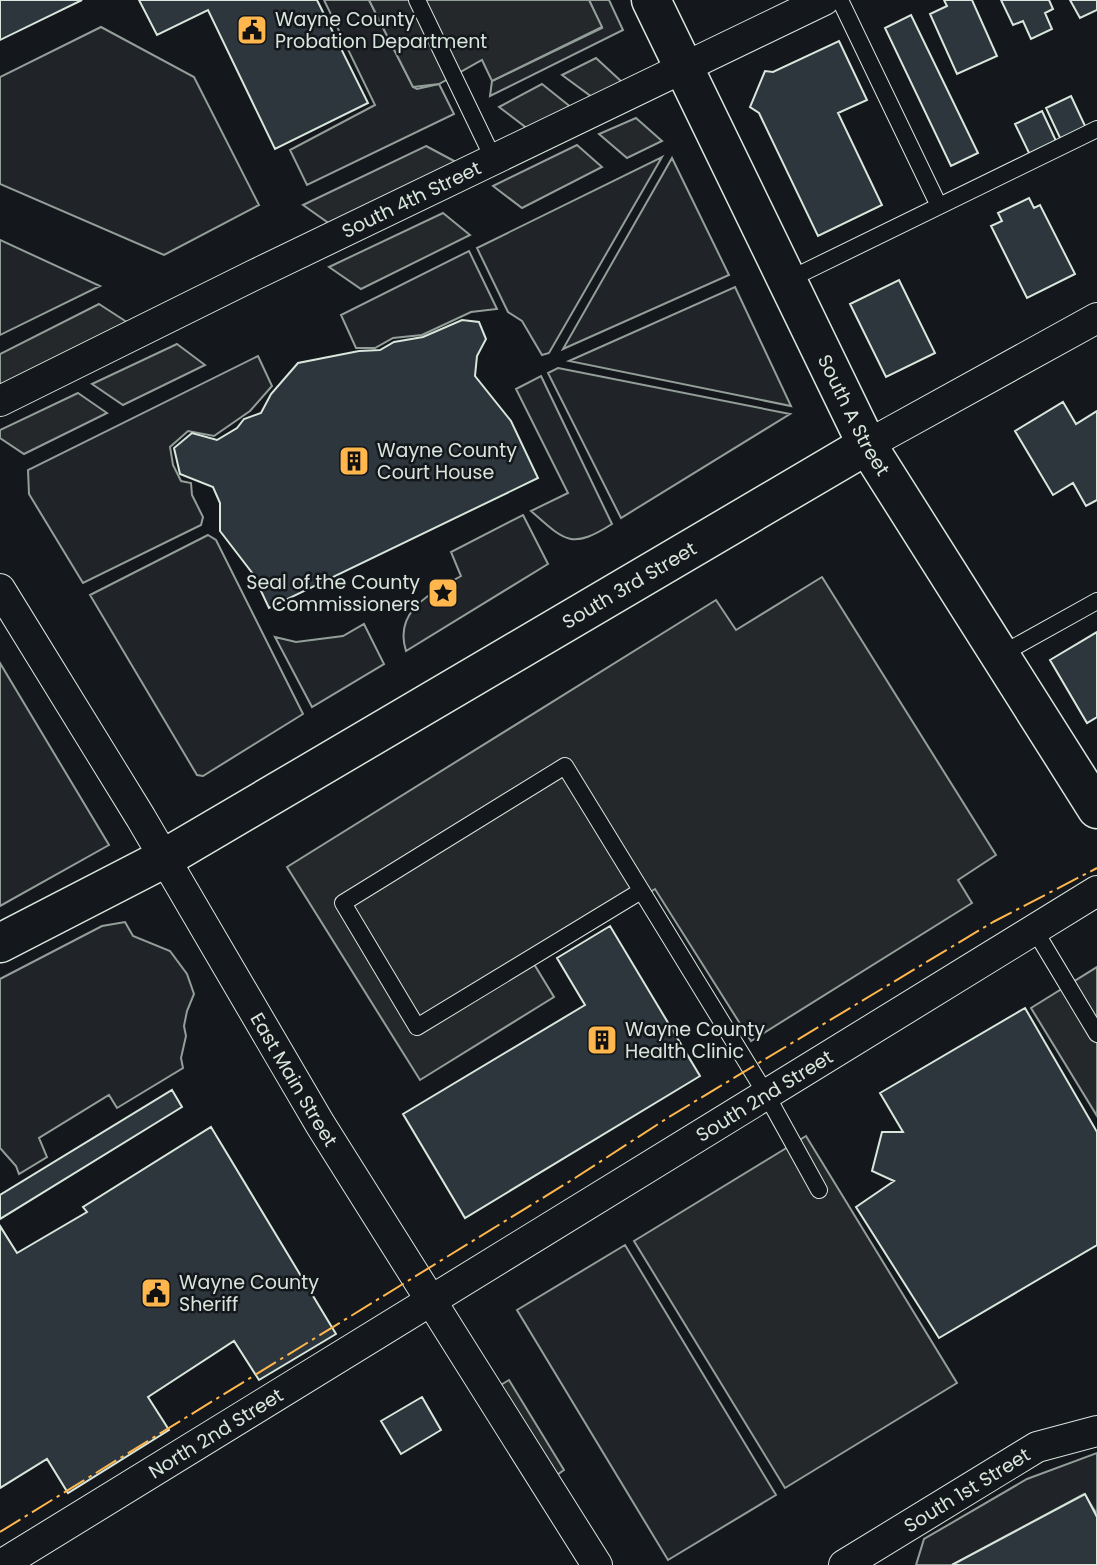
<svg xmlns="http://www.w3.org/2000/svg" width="1097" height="1565" font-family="Poppins,sans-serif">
<rect width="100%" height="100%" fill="#14181c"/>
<path fill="#202428" stroke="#939e99" stroke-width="2" d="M324,0H369L413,87L417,89L439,84L454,114L307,185L290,150L375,105Z
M589,0H609L623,30L490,96L492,81L602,28Z
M101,27L194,77L259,205L164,255L0,184V77Z
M662,157L549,353L542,355L522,321L508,312L477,248Z
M672,158L729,275L563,349Z
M0,240L100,286L0,335Z
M469,251L497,309L471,312L422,335L393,338L375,348H356L341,315Z
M735,287L791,406L569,361Z
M258,356L272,386L250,411L214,436L188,431L170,447L173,465L181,481L191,483L192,495L203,517L201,525L83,583L29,494L28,470Z
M558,368L790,414L621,518L548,373Z
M541,376L612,524C571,550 565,541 531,511L568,493L516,389Z
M523,515L548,564L406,651C393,610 432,593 461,576L451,552Z
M208,535L216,540L303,714L203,776L197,775L90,595Z
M364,624L384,664L312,707L275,637L296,642L343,636Z
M0,663L109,845L0,906Z
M125,922L133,936L170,951L187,974L194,994L187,1011L184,1026L186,1036L181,1058L183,1068L117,1108L109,1095L39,1138L47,1157L19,1174L16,1166L0,1148V979L102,926Z
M625,1245L776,1495L668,1560L517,1310Z
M1097,1453V1514L1084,1494L952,1565H916L924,1539L1027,1479Z"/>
<path fill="#24282b" stroke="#939e99" stroke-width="2" d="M369,0H589L602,27L492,81L482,60L439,84L413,87Z
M596,58L623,83L592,97L562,75Z
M542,84L572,108L528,129L499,107Z
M636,118L662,141L627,158L599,134Z
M577,145L602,167L522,208L493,186Z
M426,146L458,163L330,224L303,205Z
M443,213L470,235L361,289L329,267Z
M99,304L133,326L0,389V354Z
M177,344L205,365L123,405L92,384Z
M78,393L107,413L24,454L0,438V430Z
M822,577L996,855L958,880L972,903L751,1041L655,889L534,964L554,997L420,1080L287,867L716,600L736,630Z
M1097,967V1116L1031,1008Z
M806,1136L957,1383L785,1488L634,1241Z
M509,1380L564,1470L554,1477L499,1386Z"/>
<path fill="#2c363c" stroke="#d8e6dc" stroke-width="2" d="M0,0H82L0,40Z
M139,0H317L368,103L275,149L208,10L157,35Z
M944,0H972L997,56L957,74L930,14L947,6Z
M1001,0H1049L1053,9L1045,13L1052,29L1031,39L1023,21L1013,25Z
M1070,0H1097V10L1080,18Z
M911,15L978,153L951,166L885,28Z
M839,41L867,100L838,113L882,205L818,236L759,113L750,107L765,71L773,72Z
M1071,96L1086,128L1061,140L1046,108Z
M1042,111L1057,143L1030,155L1015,124Z
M1029,198L1034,208L1040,205L1075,274L1027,298L991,226L1002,221L998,213Z
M899,280L935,353L886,377L850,304Z
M462,320L479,322L486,339L477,356L475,376L511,421L538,478L269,608L253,574L220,531V503L213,487L180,474L174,448L192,433L217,440L237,428L244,419L261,413L271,394L298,363L359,351L380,350L394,342L423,337Z
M1063,402L1076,424L1097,411V500L1086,506L1073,483L1053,495L1015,431Z
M1097,632V717L1087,723L1050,660Z
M610,926L700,1076L465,1218L403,1114L585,1005L557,958Z
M1025,1008L1097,1132V1245L939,1338L856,1207L894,1181L872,1171L882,1132H903L880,1093Z
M172,1090L182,1107L0,1219V1195Z
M211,1127L336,1334L259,1380L234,1341L148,1397L169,1430L68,1493L47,1459L0,1488V1226L17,1253L87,1212L83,1207Z
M422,1397L441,1430L401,1454L381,1421Z
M1085,1494L1097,1517V1565H952Z"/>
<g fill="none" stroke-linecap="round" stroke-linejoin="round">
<g stroke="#d8e6dc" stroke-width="18">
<path id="lane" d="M417,0L494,160
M840,0L939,206
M788,280L1097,129
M1000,655L1097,601
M641,891L417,1027L343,903L565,766L766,1094L819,1190
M1034,929L1097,1034"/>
</g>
<g stroke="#d8e6dc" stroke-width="32">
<g id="street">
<path id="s1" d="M0,401L254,275L824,0"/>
<path d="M867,445L1097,318"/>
<path id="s2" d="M0,589L141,818L320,1124L597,1565"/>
<path id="s3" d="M1,1565L1097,891"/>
<path id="s4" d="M844,1565L1037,1447L1097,1431"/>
</g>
</g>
<g stroke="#d8e6dc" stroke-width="41">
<g id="primary">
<path id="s5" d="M651,0L867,445L1097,809"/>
<path id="s6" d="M0,943L165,858L867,445"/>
</g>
</g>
<use href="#lane" stroke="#14181c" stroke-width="16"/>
<use href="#street" stroke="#14181c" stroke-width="30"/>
<use href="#primary" stroke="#14181c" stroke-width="38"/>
<path stroke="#ffb74d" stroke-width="2" stroke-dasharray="24 5 3.5 5" stroke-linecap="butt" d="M0,1532L575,1178L669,1117L993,922L1097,868"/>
</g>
<defs>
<g id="civic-square" transform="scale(1.575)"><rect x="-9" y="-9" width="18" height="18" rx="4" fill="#ffb74d" stroke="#14181c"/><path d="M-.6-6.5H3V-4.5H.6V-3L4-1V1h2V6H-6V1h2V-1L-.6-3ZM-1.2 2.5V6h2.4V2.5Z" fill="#111"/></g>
<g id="building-square" transform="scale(1.575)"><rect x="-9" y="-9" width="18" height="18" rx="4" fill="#ffb74d" stroke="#14181c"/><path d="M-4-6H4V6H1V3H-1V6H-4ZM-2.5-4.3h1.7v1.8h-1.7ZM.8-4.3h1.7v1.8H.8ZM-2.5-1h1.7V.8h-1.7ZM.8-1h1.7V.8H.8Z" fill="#111"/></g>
<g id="sight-square" transform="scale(1.575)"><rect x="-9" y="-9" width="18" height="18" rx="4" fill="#ffb74d" stroke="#14181c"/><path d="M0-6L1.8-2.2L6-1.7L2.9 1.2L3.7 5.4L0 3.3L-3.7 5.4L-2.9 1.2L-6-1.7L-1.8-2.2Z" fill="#111"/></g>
</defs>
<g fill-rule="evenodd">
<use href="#civic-square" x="252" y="30"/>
<use href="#building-square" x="354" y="461"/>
<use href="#sight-square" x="443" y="593"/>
<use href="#building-square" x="602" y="1040"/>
<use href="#civic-square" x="156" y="1293"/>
</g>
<g text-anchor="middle" stroke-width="5" stroke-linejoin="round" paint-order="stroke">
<g font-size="19" fill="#d8e6dc" stroke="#14181c" text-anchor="start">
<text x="275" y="26">Wayne County<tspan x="275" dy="22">Probation Department</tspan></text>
<text x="377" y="457">Wayne County<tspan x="377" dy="22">Court House</tspan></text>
<text x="420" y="589" text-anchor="end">Seal of the County<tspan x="420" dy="22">Commissioners</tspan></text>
<text x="625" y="1036">Wayne County<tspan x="625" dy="22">Health Clinic</tspan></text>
<text x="179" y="1289">Wayne County<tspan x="179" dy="22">Sheriff</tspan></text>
</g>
<g font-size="19" fill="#d8e6dc" stroke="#14181c">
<text dy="7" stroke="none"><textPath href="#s1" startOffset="458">South 4th Street</textPath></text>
<text dy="7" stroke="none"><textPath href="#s5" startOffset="462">South A Street</textPath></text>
<text dy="7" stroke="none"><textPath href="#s6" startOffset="724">South 3rd Street</textPath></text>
<text dy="7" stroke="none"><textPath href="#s2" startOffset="572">East Main Street</textPath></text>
<text dy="7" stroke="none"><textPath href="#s3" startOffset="896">South 2nd Street</textPath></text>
<text dy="7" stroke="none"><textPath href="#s3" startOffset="252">North 2nd Street</textPath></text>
<text dy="7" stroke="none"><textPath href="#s4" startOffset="144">South 1st Street</textPath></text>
</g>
</g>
</svg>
